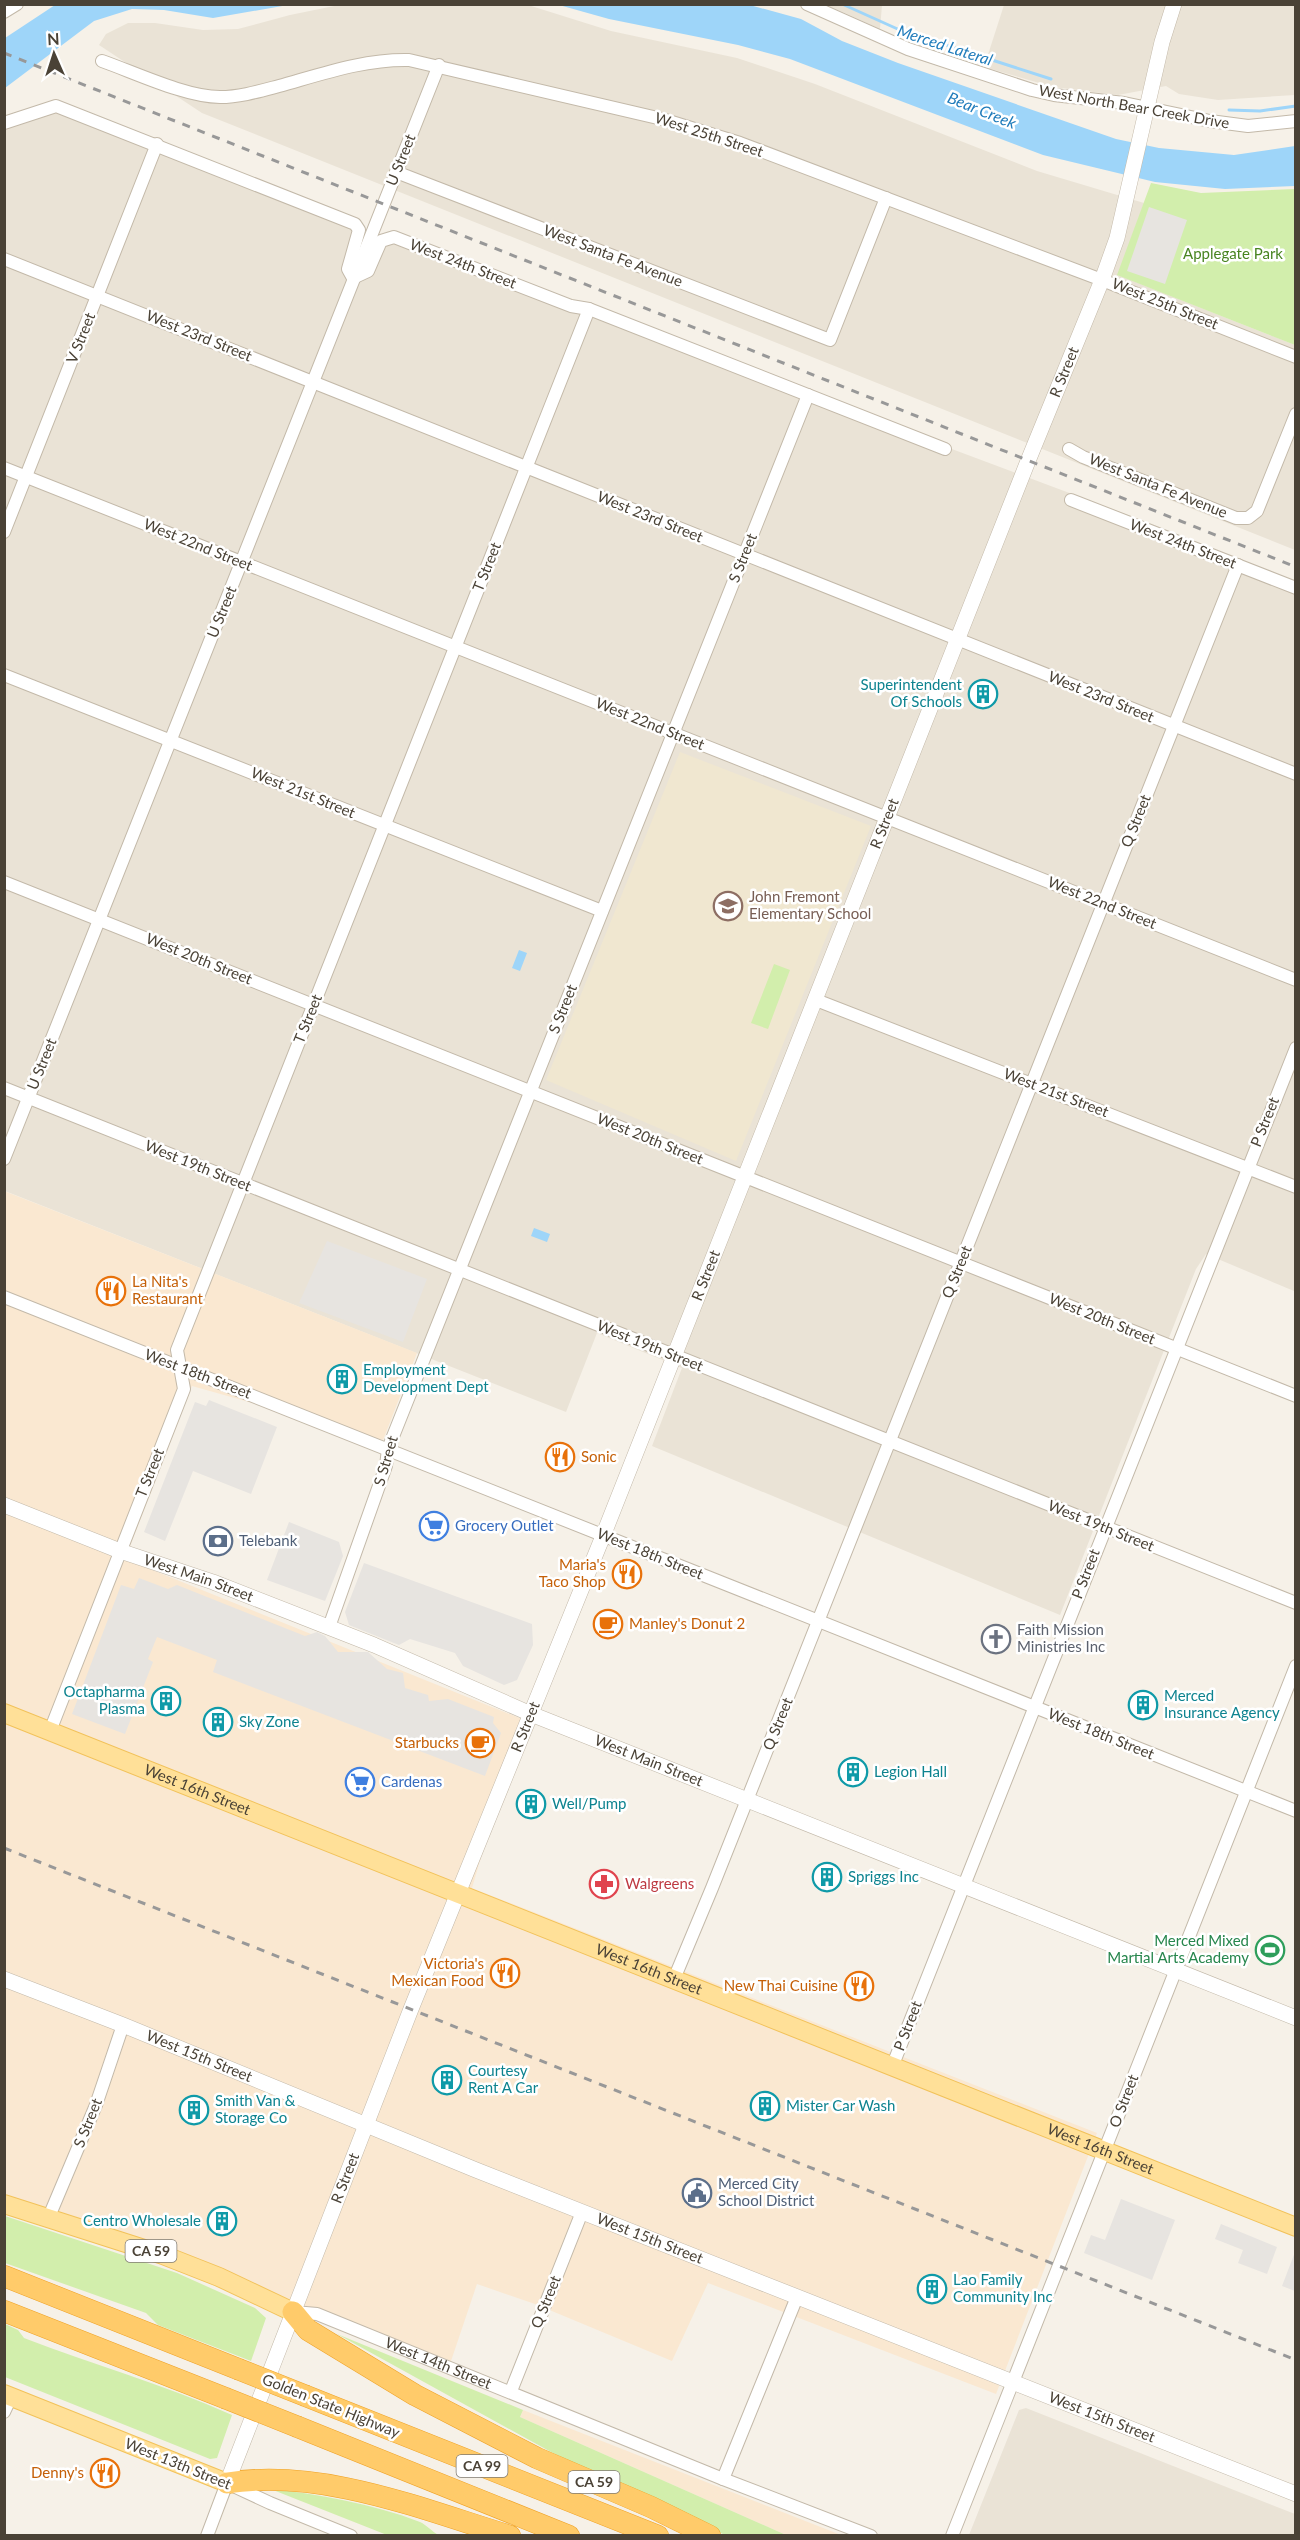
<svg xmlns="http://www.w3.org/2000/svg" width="1300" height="2540" font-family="Lato,sans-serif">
<rect width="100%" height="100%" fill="#f6f1e8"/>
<path fill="#eae3d6" d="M339,5H528L611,31L737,58L815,84L1037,171L1144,203L1118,275L1295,345V550L202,113L99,45L106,34L128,23H155L203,30L238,29L290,15Z
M825,5H882L880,29L845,13Z
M1004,5H1295V95L1218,100L1179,94L1166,86L1118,95L1053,87L984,67Z
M57,111L397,245L580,314L599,317L1147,522L1295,583V1288L1294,1291L1206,1254L1196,1269L1060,1615L652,1446L682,1368L597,1333L566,1412L5,1191L4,129Z
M1026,2408L1295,2514V2535H969L1019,2410Z"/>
<path fill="#fae8d1" d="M4,1191L417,1353L383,1440L192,1386L125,1559L522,1719L472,1888L1097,2133L996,2394L708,2283L672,2361L535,2304L477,2284L451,2361L272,2293L5,2208Z
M523,2410L841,2535H786L520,2417Z"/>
<path fill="#f0e7d0" d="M680,752L871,826L736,1161L546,1080Z"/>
<path fill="#d2eeac" d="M1151,183L1201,193L1295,189V345L1117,275Z
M774,964L790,970L768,1029L751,1023Z
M5,2216L177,2273L255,2308L266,2318L251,2361L158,2325L146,2313L5,2263Z
M5,2324L18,2330L24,2338C93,2365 164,2384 232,2415L217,2458L210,2459L5,2377Z
M337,2334L523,2410L520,2417L786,2535H725L551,2452Z
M268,2488C319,2495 371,2503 420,2522C427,2525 432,2532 439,2535H387Z"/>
<path fill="#e7e4e0" d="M1149,207L1187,220L1165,284L1127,271Z
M327,1241L427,1279L403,1342L299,1303Z
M209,1400L277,1427L251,1494L193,1471L165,1541L144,1532L195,1402L206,1406Z
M289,1522L339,1542L343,1556L325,1601L267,1580Z
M364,1563L532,1624L533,1645L517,1680L504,1685L463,1666L455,1653L410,1639L399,1645L349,1625L345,1612Z
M139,1578L168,1589L177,1585L305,1636L317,1632L325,1636L338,1652H368L387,1669L403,1673L405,1688L428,1695L429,1701L448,1699L494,1717L493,1723L501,1733L485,1776L213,1672L217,1660L157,1637L148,1659L153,1662L125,1734L72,1714L121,1585L134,1589Z
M1121,2199L1175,2220L1152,2280L1084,2253L1091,2235L1105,2240Z
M1221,2224L1277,2247L1267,2274L1238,2263L1243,2250L1215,2239Z
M1295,2252L1296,2253L1295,2291L1282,2286Z"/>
<path fill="#9ed5f9" d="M746,4L801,19L842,41L898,63L1116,139L1159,148L1234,155L1295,146V186L1225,189L1155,182L1043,155L790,59L738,45L609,19L559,5Z
M55,5V4L288,5L213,18L164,10L132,9L94,21L5,88V38Z
M519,950L527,953L520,971L512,968Z
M534,1228L550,1234L547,1242L531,1236Z"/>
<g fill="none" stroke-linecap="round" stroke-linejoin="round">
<path stroke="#9ed5f9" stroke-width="3" d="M842,4L902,31L1051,79
M1229,110L1260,111L1296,106"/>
<g stroke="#c3b9a9" stroke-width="14">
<g id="minor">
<path d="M807,4L908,49L1032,90L1054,95L1124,103L1210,121L1248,126L1296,121"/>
<path d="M4,12L17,4"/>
<path d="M102,61C136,73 186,97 220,97C240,97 260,91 279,86C322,74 364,59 409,60L662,119L740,143L1102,280L1296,357"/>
<path d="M4,123L56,106L355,224L359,230L348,269L353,278L368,271L381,241L394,237L571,306L589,309L945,449"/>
<path d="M396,172L830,340L886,198"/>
<path d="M4,259L1296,774"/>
<path d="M1069,449L1083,457L1236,518H1248L1257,511L1296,414"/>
<path d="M4,468L1296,980"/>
<path d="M1071,500L1296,588"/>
<path d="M4,532L157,144"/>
<path d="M4,675L602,911"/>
<path d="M4,882L1296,1396"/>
<path d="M816,1000L1296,1187"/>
<path d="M4,1088L1296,1603"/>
<path d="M4,1159L439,65"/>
<path d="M4,1297L1296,1811"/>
<path d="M329,1627L386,1466L388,1449L808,395"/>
<path d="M50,1731L184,1389L177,1350L589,309"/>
<path d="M674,1979L712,1888L1238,565"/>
<path d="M892,2067L1296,1048"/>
<path d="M48,2219L96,2105L123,2025"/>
<path id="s1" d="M294,2312L317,2314L723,2479L871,2536"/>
<path d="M511,2391L582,2212"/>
<path d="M4,2412L11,2397"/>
<path d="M723,2479L797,2297"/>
<path d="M207,2536L227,2483L270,2503L351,2536"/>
<path d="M952,2536L1296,1666"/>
</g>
</g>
<g stroke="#c3b9a9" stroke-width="16">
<g id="tertiary">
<path id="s2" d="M4,1505L120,1551L213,1582L374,1645L531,1714L1296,2018"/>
<path id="s3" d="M4,1979L123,2025L476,2170L1296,2494"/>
<path id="s4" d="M227,2483L411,2009L603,1536L1028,461L1102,280L1117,238L1162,42L1174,4"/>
</g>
</g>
<g stroke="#f2c25a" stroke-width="20">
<g id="primary">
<path id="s5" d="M4,1713L1296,2227"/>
<path d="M4,2204L163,2255L219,2277L293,2312"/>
<path d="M4,2394L227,2483"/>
</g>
</g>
<g stroke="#efa328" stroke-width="22">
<path id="motorway" d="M4,2276L238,2369
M4,2311L225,2398
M293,2312L308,2330L415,2395L537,2458L651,2507L710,2536
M306,2396L658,2536
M298,2427L569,2536
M227,2483C322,2468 421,2509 510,2536"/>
</g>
<use href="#minor" stroke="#fff" stroke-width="12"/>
<use href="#tertiary" stroke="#fff" stroke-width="15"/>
<use href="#primary" stroke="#ffe098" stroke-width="18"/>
<use href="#motorway" stroke="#ffcb6a" stroke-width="21"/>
<path stroke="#989898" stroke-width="3" stroke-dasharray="8 8" stroke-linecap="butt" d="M4,53L1296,567
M4,1848L1296,2360"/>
<g stroke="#efa328" stroke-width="22" stroke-linecap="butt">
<path id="motorway-bridge" d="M238,2369L306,2396
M225,2398L298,2427"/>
</g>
<use href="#motorway-bridge" stroke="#ffcb6a" stroke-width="21"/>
</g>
<defs>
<g id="building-ring" transform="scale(1.5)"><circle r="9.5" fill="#fff" stroke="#0f9aa8" stroke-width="1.5"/><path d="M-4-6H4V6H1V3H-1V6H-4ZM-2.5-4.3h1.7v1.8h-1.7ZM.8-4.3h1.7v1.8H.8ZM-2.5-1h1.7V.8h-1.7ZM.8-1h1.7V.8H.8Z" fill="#0f9aa8"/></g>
<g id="school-ring" transform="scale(1.5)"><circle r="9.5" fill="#fff" stroke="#8d6e63" stroke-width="1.5"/><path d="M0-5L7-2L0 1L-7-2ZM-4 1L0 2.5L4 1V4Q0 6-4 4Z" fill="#8d6e63"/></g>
<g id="restaurant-ring" transform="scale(1.5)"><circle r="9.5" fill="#fff" stroke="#e8710a" stroke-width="1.5"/><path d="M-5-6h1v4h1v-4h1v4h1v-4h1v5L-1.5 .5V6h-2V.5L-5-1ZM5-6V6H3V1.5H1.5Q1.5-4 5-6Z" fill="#e8710a"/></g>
<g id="supermarket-ring" transform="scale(1.5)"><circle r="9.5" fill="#fff" stroke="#3f7fe0" stroke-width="1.5"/><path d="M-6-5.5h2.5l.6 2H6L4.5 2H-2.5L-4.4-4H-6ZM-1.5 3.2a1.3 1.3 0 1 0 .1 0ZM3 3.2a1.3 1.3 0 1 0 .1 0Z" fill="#3f7fe0"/></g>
<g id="bank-ring" transform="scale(1.5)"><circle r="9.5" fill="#fff" stroke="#5c6f8a" stroke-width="1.5"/><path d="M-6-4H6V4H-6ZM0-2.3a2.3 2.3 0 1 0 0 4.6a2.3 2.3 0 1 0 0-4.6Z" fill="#5c6f8a"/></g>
<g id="cafe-ring" transform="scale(1.5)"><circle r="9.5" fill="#fff" stroke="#e8710a" stroke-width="1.5"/><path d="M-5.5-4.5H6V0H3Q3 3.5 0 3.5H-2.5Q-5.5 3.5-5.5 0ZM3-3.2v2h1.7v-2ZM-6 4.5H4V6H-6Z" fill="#e8710a"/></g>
<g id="church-ring" transform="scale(1.5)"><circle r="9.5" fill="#fff" stroke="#6b7280" stroke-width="1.5"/><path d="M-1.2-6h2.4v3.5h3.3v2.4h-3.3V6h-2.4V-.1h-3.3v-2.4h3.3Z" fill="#6b7280"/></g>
<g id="pharmacy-ring" transform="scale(1.5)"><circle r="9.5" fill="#fff" stroke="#e0444e" stroke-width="1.5"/><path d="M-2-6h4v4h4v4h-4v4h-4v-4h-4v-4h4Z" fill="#e0444e"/></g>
<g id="stadium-ring" transform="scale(1.5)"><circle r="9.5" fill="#fff" stroke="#2e9e5b" stroke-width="1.5"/><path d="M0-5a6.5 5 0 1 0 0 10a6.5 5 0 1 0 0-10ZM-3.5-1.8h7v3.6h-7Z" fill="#2e9e5b"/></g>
<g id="civic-ring" transform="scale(1.5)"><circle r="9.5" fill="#fff" stroke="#5c6f8a" stroke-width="1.5"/><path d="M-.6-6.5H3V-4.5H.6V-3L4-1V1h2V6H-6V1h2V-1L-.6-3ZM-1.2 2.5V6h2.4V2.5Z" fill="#5c6f8a"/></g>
</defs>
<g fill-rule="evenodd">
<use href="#building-ring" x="983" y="694"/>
<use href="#school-ring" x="728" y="906"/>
<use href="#restaurant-ring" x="111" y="1291"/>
<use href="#building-ring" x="342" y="1379"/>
<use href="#restaurant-ring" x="560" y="1457"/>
<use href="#supermarket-ring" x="434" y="1526"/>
<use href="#bank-ring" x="218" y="1541"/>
<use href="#restaurant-ring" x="627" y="1574"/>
<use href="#cafe-ring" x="608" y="1624"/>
<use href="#church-ring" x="996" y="1639"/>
<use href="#building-ring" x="166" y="1701"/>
<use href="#building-ring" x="1143" y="1705"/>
<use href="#building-ring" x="218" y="1722"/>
<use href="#cafe-ring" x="480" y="1743"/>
<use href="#building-ring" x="853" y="1772"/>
<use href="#supermarket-ring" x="360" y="1782"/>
<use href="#building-ring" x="531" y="1804"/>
<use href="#building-ring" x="827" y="1877"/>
<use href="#pharmacy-ring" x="604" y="1884"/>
<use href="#stadium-ring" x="1270" y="1950"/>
<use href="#restaurant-ring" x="505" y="1973"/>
<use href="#restaurant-ring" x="859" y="1986"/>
<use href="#building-ring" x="447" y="2080"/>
<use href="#building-ring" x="765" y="2106"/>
<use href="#building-ring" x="194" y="2110"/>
<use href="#civic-ring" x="697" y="2193"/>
<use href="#building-ring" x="222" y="2221"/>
<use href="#building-ring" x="932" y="2289"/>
<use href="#restaurant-ring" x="105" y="2473"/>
</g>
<g text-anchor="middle" stroke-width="5" stroke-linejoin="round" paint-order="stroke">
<g fill="#fff" stroke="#807b72" stroke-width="1.5">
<rect x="125.5" y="2240" width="51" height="22" rx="4.5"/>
<rect x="456.5" y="2455" width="51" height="22" rx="4.5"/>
<rect x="568.5" y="2471" width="51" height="22" rx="4.5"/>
</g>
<g font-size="14" font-weight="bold" fill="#4a4236">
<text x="151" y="2256">CA 59</text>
<text x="482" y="2471">CA 99</text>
<text x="594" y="2487">CA 59</text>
</g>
<g font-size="15" fill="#4a4236" stroke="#fff">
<text transform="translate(1134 107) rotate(10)" y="5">West North Bear Creek Drive</text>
<text transform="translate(709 135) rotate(18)" y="5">West 25th Street</text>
<text transform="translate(401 160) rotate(-68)" y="5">U Street</text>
<text transform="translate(613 256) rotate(21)" y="5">West Santa Fe Avenue</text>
<text transform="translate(463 264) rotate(21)" y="5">West 24th Street</text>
<text transform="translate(1165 304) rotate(22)" y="5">West 25th Street</text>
<text transform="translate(199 336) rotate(22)" y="5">West 23rd Street</text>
<text transform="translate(81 338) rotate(-68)" y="5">V Street</text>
<text dy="5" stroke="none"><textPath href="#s4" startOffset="2271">R Street</textPath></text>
<text transform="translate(1158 486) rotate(22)" y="5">West Santa Fe Avenue</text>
<text transform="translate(650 517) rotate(22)" y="5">West 23rd Street</text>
<text transform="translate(1183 544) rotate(21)" y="5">West 24th Street</text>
<text transform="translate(198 545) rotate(22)" y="5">West 22nd Street</text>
<text transform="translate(743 558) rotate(-68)" y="5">S Street</text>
<text transform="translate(487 567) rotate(-68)" y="5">T Street</text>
<text transform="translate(222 612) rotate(-68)" y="5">U Street</text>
<text transform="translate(1101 697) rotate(22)" y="5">West 23rd Street</text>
<text transform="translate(650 724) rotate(22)" y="5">West 22nd Street</text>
<text transform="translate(303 793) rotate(22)" y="5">West 21st Street</text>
<text transform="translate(1136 821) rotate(-68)" y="5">Q Street</text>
<text dy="5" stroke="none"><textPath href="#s4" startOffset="1785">R Street</textPath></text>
<text transform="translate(1102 903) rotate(22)" y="5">West 22nd Street</text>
<text transform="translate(199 959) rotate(22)" y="5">West 20th Street</text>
<text transform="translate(563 1009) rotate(-68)" y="5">S Street</text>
<text transform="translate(308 1019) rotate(-68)" y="5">T Street</text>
<text transform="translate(42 1064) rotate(-68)" y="5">U Street</text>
<text transform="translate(1056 1093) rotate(21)" y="5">West 21st Street</text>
<text transform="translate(1265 1122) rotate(-68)" y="5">P Street</text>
<text transform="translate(650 1139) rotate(22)" y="5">West 20th Street</text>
<text transform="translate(198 1166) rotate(22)" y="5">West 19th Street</text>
<text transform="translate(957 1272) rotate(-68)" y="5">Q Street</text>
<text dy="5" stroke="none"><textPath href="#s4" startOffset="1299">R Street</textPath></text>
<text transform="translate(1102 1319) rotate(22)" y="5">West 20th Street</text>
<text transform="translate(650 1346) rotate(22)" y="5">West 19th Street</text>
<text transform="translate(198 1374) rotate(21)" y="5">West 18th Street</text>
<text transform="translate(386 1461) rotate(-74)" y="5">S Street</text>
<text transform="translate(150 1473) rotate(-68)" y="5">T Street</text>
<text transform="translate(1101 1526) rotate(22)" y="5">West 19th Street</text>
<text transform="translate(650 1554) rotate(22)" y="5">West 18th Street</text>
<text transform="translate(1086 1574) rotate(-69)" y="5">P Street</text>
<text dy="5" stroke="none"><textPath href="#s2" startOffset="208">West Main Street</textPath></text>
<text transform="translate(778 1724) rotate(-68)" y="5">Q Street</text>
<text dy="5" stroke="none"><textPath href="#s4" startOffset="813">R Street</textPath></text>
<text transform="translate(1101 1734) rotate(22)" y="5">West 18th Street</text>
<text dy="5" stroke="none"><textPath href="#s2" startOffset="694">West Main Street</textPath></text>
<text dy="5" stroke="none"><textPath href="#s5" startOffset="208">West 16th Street</textPath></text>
<text dy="5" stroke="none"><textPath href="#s5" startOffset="694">West 16th Street</textPath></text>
<text transform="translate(908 2026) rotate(-69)" y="5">P Street</text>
<text dy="5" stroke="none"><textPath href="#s3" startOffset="210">West 15th Street</textPath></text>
<text transform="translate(1124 2101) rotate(-69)" y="5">O Street</text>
<text transform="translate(88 2123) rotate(-68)" y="5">S Street</text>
<text dy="5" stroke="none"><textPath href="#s5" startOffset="1180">West 16th Street</textPath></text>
<text dy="5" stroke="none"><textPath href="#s4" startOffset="327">R Street</textPath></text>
<text dy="5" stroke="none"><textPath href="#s3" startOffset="696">West 15th Street</textPath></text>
<text transform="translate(546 2302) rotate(-68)" y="5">Q Street</text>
<text dy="5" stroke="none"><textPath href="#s1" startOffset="154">West 14th Street</textPath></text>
<text transform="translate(331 2406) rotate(22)" y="5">Golden State Highway</text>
<text dy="5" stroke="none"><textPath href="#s3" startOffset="1182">West 15th Street</textPath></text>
<text transform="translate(178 2464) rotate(22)" y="5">West 13th Street</text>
</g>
<g font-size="15" fill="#488421" stroke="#fff">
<text x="1233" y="259">Applegate Park</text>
</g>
<g font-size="15" fill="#0d838f" stroke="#fff" text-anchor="start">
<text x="962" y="690" text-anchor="end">Superintendent<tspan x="962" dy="17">Of Schools</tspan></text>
<text x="363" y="1375">Employment<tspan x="363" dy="17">Development Dept</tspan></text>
<text x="145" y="1697" text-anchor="end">Octapharma<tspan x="145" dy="17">Plasma</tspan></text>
<text x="1164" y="1701">Merced<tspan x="1164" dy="17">Insurance Agency</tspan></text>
<text x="239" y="1727">Sky Zone</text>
<text x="874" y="1777">Legion Hall</text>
<text x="552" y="1809">Well/Pump</text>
<text x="848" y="1882">Spriggs Inc</text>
<text x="468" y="2076">Courtesy<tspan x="468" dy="17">Rent A Car</tspan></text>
<text x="215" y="2106">Smith Van &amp;<tspan x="215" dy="17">Storage Co</tspan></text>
<text x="786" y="2111">Mister Car Wash</text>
<text x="201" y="2226" text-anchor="end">Centro Wholesale</text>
<text x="953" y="2285">Lao Family<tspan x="953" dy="17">Community Inc</tspan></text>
</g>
<g font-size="15" fill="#785e54" stroke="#fff" text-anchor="start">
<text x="749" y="902">John Fremont<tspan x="749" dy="17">Elementary School</tspan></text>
</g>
<g font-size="15" fill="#c56008" stroke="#fff" text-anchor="end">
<text x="132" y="1287" text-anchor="start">La Nita's<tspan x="132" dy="17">Restaurant</tspan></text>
<text x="581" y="1462" text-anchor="start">Sonic</text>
<text x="606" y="1570">Maria's<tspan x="606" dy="17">Taco Shop</tspan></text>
<text x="629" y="1629" text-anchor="start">Manley's Donut 2</text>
<text x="459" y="1748">Starbucks</text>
<text x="484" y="1969">Victoria's<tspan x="484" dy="17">Mexican Food</tspan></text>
<text x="838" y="1991">New Thai Cuisine</text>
<text x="84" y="2478">Denny's</text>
</g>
<g font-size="15" fill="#366cbe" stroke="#fff" text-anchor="start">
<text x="455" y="1531">Grocery Outlet</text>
<text x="381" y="1787">Cardenas</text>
</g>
<g font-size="15" fill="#4e5e75" stroke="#fff" text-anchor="start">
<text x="239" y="1546">Telebank</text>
<text x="718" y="2189">Merced City<tspan x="718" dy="17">School District</tspan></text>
</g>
<g font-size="15" fill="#5b616d" stroke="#fff" text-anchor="start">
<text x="1017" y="1635">Faith Mission<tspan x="1017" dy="17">Ministries Inc</tspan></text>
</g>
<g font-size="15" fill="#be3a42" stroke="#fff" text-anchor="start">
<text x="625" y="1889">Walgreens</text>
</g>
<g font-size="15" fill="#27864d" stroke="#fff" text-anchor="end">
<text x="1249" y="1946">Merced Mixed<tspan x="1249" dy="17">Martial Arts Academy</tspan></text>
</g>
<g font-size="16" font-style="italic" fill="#207cbb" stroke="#fff">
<text transform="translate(945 45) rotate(18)" y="6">Merced Lateral</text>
<text transform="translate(982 110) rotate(22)" y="6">Bear Creek</text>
</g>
</g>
<rect width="1300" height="2540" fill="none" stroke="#4a4236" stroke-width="12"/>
<g transform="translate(54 54) rotate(357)" stroke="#ffffff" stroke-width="4.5" paint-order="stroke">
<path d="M0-4.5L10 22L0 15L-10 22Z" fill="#4a4236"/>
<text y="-9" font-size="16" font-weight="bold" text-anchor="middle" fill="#4a4236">N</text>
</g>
</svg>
